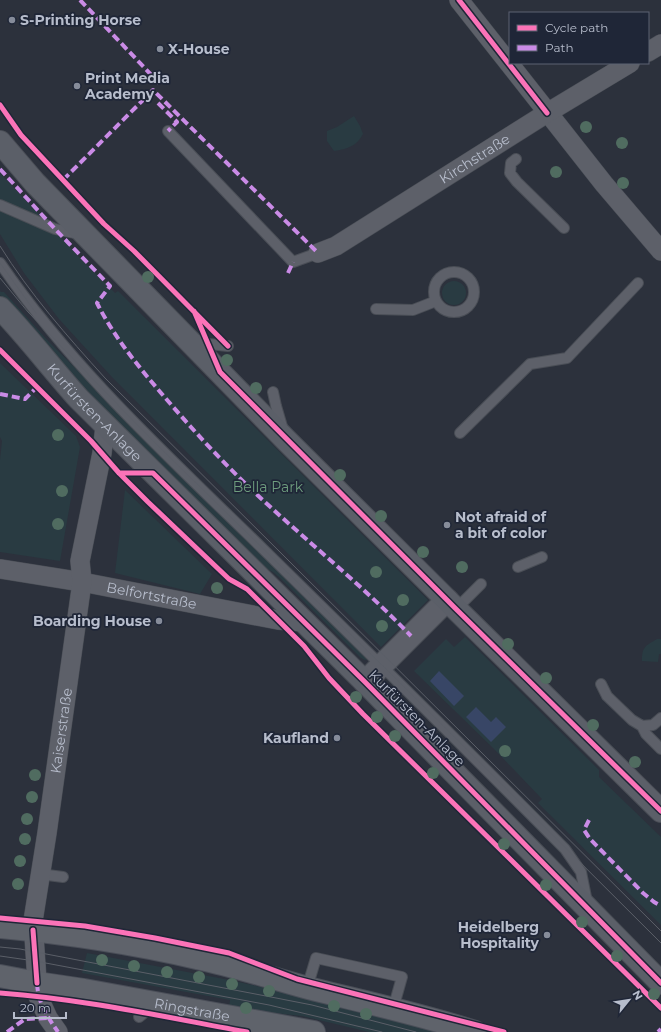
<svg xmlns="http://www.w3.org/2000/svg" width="661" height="1032" font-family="Montserrat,sans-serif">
<rect width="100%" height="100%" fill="#2c313c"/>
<path fill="#293b42" d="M354,116L360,126L363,134C357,146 347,149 334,151L327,141V131L337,127Z
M0,173L78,256L115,293L118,291L428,600L381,647L111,376L59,319L24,273L0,234Z
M442 293a12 12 0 1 1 24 0a12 12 0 1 1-24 0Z
M0,291L1,292H4L49,342L369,659L365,660L361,658L279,577L273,572L261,566L101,409L20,316L0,295Z
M0,363L76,436L80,447L60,561L0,552V460L2,441L0,437Z
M125,490L212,574L200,594L115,573Z
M465,637L599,770V777L661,837V925L538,803L542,799L493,748L414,671L446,639L454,647Z
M657,639H661V654H659L658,662L642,661C642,647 645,646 657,639Z
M87,953L224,979L322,1000L447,1032H369L302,1016L229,1008L230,1000L82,973Z"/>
<path fill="#384666" d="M439,671L464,696L454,706L430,681Z
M476,707L491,722L496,717L506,727L491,742L466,717Z"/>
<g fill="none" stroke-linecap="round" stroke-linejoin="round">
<g stroke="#4a4e56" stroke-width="12">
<path id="service" d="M168,131L293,262L318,253
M516,159L511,163L510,173L517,182L564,228
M0,205L55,229L79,234
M0,263C74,371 169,457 263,549C364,648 465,748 565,849L581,872L587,902
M434 292a20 20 0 1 1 40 0a20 20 0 1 1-40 0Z
M376,309L413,310L436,301
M194,339L209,344L228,346
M273,392L276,406L283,430
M460,433L530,364L567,358L638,283
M518,567L542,557
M456,609L481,584
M601,684L607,696L632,720L642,726L653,725L661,718
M642,726L646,734L661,749
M40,874L63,877
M307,988L316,958L402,977L393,1009
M139,1017L144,1013L146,1001"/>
</g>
<g stroke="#4a4e56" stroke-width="20">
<g id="minor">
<path d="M459,0L604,184L661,251"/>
<path d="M648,52L661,44"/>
<path id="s1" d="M318,253L336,246L547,113L630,63"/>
<path id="s2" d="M0,569L82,582L278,620L304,622"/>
<path id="s3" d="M58,1032L48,1018L38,996L33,921L47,833L82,582L80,561L102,453L105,426"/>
</g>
</g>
<g stroke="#4a4e56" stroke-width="24">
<path id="tertiary" d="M365,682L447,600"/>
</g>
<g stroke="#4a4e56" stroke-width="24">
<g id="secondary">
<path d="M0,142L35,183L286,440L456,609L661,811"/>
<path id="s4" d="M0,308C28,337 52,369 79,399L365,682L661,983"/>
</g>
</g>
<g stroke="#4a4e58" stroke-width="24">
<g id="primary">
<path d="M0,927C66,933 132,943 197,958C235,966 271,978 308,988C364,1002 420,1014 475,1032"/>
<path id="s5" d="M0,976L37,983L84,990L314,1032"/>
</g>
</g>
<use href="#service" stroke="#5d6069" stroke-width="10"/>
<use href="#minor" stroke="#5d6069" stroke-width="19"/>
<use href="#tertiary" stroke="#5d6069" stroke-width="22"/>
<use href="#secondary" stroke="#5b5f68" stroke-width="22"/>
<use href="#primary" stroke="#5f636b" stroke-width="22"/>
<path stroke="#5b5f68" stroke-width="1" d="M0,246C30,294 67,336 105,378L661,931
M0,263L36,313
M0,278L28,312L148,436L382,665L661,943
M0,947L20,949L271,997L312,1005L416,1032
M0,956L35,961L269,1005L382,1032"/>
<path stroke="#ca8be6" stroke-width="4" stroke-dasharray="8 4" stroke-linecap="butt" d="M80,0L159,83
M158,103L177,122L168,131
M0,169L55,229L110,286L97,303C115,339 142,371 168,401C199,437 231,471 266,503C315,548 366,589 411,636
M63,180L153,90L318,253
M288,273L293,262
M0,394L25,399L37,387
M589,820L584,830L590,839L643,893L654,902L661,906
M37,983C38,1003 47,1016 58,1032
M7,1032L25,1019L48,1018
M658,1032L661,1029"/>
<g stroke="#1f2637" stroke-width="8">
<path id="cycleway" d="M459,0L547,113
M0,105L21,135L104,224L134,251L228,346
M194,311L220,372L456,609L661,811
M0,350L91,441L119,473L148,502L229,579L247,589L304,646L329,678L363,714L661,1008
M119,473H153L365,682L661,983
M0,918L85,926L155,938L229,953L297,979L504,1032
M33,930L37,983
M0,993C83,999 165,1017 247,1032"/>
</g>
<use href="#cycleway" stroke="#fb73b8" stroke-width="5"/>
</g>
<g fill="#506c60">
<circle cx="586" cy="127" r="6"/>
<circle cx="622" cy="143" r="6"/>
<circle cx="556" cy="172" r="6"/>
<circle cx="623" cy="183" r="6"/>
<circle cx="148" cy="277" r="6"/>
<circle cx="227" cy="360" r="6"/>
<circle cx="256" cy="388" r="6"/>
<circle cx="58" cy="435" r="6"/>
<circle cx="340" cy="475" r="6"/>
<circle cx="62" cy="491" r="6"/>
<circle cx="381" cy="516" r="6"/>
<circle cx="58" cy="524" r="6"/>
<circle cx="423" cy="552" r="6"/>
<circle cx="462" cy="567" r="6"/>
<circle cx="376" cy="572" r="6"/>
<circle cx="217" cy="588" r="6"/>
<circle cx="403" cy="600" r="6"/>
<circle cx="382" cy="626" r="6"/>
<circle cx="508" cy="644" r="6"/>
<circle cx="546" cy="678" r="6"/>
<circle cx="356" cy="697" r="6"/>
<circle cx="377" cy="717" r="6"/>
<circle cx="593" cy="725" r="6"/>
<circle cx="395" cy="736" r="6"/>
<circle cx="505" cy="751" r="6"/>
<circle cx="635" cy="762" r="6"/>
<circle cx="433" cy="773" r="6"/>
<circle cx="35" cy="775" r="6"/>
<circle cx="32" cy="797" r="6"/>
<circle cx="27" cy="819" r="6"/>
<circle cx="25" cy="839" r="6"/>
<circle cx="504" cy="844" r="6"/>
<circle cx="20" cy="861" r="6"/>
<circle cx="18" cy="884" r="6"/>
<circle cx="546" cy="885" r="6"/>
<circle cx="582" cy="922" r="6"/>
<circle cx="617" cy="956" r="6"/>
<circle cx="102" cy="960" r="6"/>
<circle cx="134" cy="966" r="6"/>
<circle cx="167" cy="972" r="6"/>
<circle cx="199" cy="977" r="6"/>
<circle cx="232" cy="984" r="6"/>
<circle cx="269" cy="991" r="6"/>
<circle cx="654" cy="994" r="6"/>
<circle cx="334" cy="1006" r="6"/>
<circle cx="246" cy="1008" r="6"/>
<circle cx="366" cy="1014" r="6"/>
</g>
<g fill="#868c9a" stroke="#1f2637" stroke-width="1.5">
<circle cx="12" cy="20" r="4"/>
<circle cx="160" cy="49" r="4"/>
<circle cx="77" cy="86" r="4"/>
<circle cx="447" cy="525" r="4"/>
<circle cx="159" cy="621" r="4"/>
<circle cx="337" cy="738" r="4"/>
<circle cx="547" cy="935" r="4"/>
</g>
<g text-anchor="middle" stroke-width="3.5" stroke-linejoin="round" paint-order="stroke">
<g font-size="14" font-weight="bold" fill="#b7bdcc" stroke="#1f2637" text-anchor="start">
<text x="20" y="25">S-Printing Horse</text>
<text x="168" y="54">X-House</text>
<text x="85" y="83">Print Media<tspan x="85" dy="16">Academy</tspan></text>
<text x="455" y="522">Not afraid of<tspan x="455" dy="16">a bit of color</tspan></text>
<text x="151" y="626" text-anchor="end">Boarding House</text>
<text x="329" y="743" text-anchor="end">Kaufland</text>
<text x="539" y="932" text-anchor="end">Heidelberg<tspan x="539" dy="16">Hospitality</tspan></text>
</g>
<g font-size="14" fill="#b7bdcc" stroke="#1f2637">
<text dy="5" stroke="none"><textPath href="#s1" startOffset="183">Kirchstraße</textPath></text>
<text dy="5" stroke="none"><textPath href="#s4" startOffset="141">Kurfürsten-Anlage</textPath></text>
<text dy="5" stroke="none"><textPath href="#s2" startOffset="154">Belfortstraße</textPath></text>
<text transform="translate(417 718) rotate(45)" y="5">Kurfürsten-Anlage</text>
<text dy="5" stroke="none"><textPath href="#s3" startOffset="309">Kaiserstraße</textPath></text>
<text dy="5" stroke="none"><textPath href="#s5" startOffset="195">Ringstraße</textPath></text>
</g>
<g font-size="14" fill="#6e9d7e" stroke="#1f2637">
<text x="268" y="492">Bella Park</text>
</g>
</g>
<rect x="509" y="12" width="140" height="52" fill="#1f2637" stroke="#5c6273"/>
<rect x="517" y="25" width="20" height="6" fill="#fb73b8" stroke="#5c6273"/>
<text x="545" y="32" font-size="12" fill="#b7bdcc">Cycle path</text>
<rect x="517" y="45" width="20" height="6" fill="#ca8be6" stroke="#5c6273"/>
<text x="545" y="52" font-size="12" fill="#b7bdcc">Path</text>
<g transform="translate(629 1000) rotate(60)" stroke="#1f2637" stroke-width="3" paint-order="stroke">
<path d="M0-3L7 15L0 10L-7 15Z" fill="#b7bdcc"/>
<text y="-6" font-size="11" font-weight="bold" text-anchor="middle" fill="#b7bdcc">N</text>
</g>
<path d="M14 1012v6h52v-6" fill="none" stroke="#b7bdcc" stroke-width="2"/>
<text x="20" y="1012" font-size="12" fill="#b7bdcc" stroke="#1f2637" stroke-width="3" paint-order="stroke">20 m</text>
</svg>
